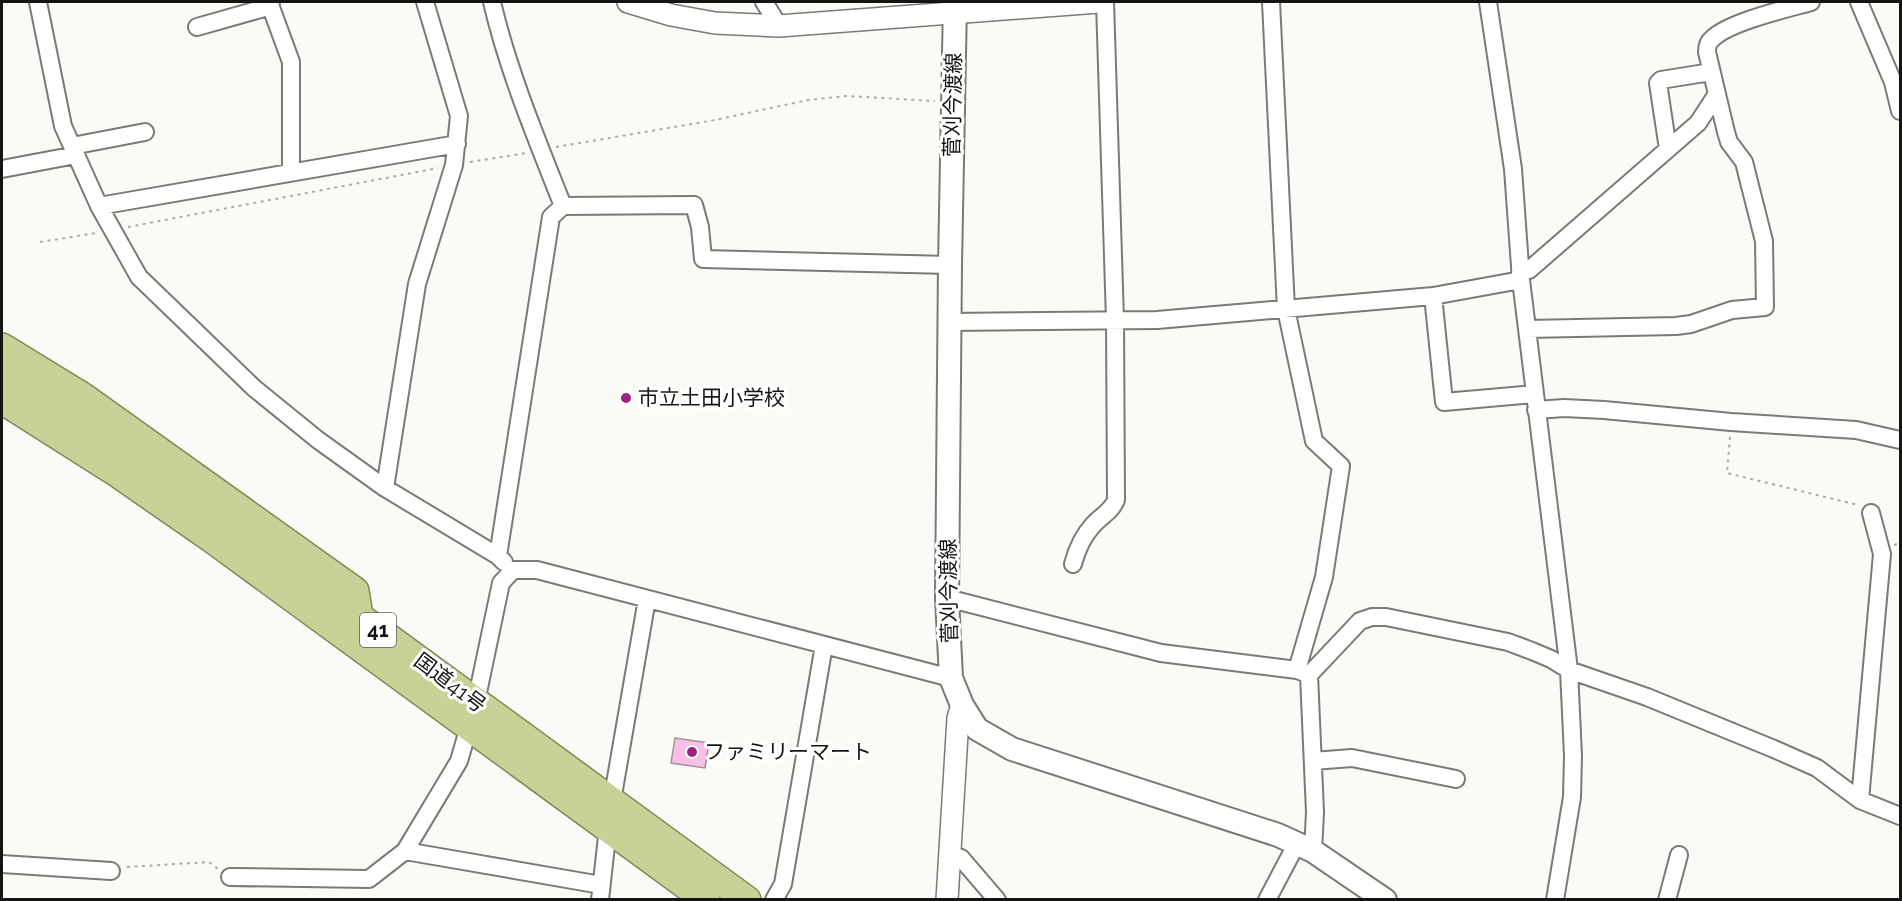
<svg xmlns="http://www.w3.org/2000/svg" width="1902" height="901" font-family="Raleway,'Noto Sans JP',sans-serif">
<rect width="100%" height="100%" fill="#fafbf6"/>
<path fill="#fabee6" stroke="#9b979a" stroke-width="1.5" d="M675,738L709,743L705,768L671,763Z"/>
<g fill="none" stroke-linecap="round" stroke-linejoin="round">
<g stroke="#7a7a77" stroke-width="20">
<path id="minor" d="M38,2L63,126L99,206L139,277L254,388L318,440L385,488L498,556L504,562
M269,2L291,62V172
M492,2C508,71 537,140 563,206
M764,2L779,26
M1271,2L1286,309L1314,441L1341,466L1324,577L1297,670
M1488,2L1513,169L1521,280L1569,670L1573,756L1572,797L1555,900
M1859,2L1893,82L1900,111
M197,27L271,6
M72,146L145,132
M1668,149L1658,83L1661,80L1711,72
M2,169L76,155
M99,206L457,144
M1520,272L1529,270L1698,123L1717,94
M1433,296L1444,402L1535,394
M950,322L1157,320L1433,296L1521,280
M1527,329L1676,326L1691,324L1732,310L1765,307L1764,241L1744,162L1729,142L1726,132L1707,52C1707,48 1708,42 1712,39C1729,22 1786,9 1811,2
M1536,410L1564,408L1604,410L1731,422L1856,430L1900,440
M385,488L417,284L454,165L459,116L425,2
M498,556L551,217L563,206L694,205L700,227L703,259L950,265
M1073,564C1077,549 1082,537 1093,525C1101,516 1111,512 1116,500L1115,320L1105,2
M947,598L1161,653L1297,670L1305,673
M1313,761L1352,758L1456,779
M1860,800L1882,554L1871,513
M612,801L647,599
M1313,851L1315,812L1309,675L1360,621L1372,617H1386L1508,642L1532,651L1551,659L1569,670L1647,697L1774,749L1817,768L1860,800L1900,816
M950,855L961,858L997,900
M2,864L111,871
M230,877L369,879L405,851
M601,885L405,851L459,761L476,702L501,583L513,570H537L951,678
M600,900L608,827
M774,900L783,884L824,645
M1267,900L1297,843
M1667,900L1679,855"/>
</g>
<g stroke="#7a7a77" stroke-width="24">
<path id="tertiary" d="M628,2L671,15L715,23L779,26L1099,2
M947,900L958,718L962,705"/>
</g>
<g stroke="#7a7a77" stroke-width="26">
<path id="secondary" d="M955,2L950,265L947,598L951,678L962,705L977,729L1012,749L1278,835L1313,851L1385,900"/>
</g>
<g stroke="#7f8857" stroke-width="30">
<path id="trunk" d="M2,347L82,396L355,591L358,610
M2,370L72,414L389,638L747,900
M2,400L114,471L212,539L706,900"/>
</g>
<path stroke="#aaaba7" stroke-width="2" stroke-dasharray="3 4.5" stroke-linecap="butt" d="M556,147L715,120L808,100L847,96L935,101
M470,162L527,153
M128,227L438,168
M40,242L96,233
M1730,437L1727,473L1858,505
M1894,545L1900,543
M127,867L209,862L218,869"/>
<use href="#minor" stroke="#fff" stroke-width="16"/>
<use href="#tertiary" stroke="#fff" stroke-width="21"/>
<use href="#secondary" stroke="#fff" stroke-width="22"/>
<use href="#trunk" stroke="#c7d296" stroke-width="27"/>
</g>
<g fill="#9a247f" stroke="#fff" stroke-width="2">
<circle cx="626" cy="398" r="6"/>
<circle cx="692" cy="752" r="6"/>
</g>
<g text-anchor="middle" stroke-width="6" stroke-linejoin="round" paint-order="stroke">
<rect fill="#fff" stroke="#5a5b5a" stroke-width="1.5" x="360" y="613" width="36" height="34" rx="4.5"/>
<g font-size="20" font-weight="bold" fill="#141513">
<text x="378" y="637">41</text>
</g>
<g font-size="21" fill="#141513" stroke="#fff">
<text transform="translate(953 105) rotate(-89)" y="7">菅刈今渡線</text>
<text transform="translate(949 591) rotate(-91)" y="7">菅刈今渡線</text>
<text transform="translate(450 683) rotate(37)" y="7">国道41号</text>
</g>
<g font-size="21" fill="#141513" stroke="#fff" text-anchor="start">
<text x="638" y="405">市立土田小学校</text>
<text x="704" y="759">ファミリーマート</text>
</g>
</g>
<rect width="1902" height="901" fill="none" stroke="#141513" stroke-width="6"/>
</svg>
